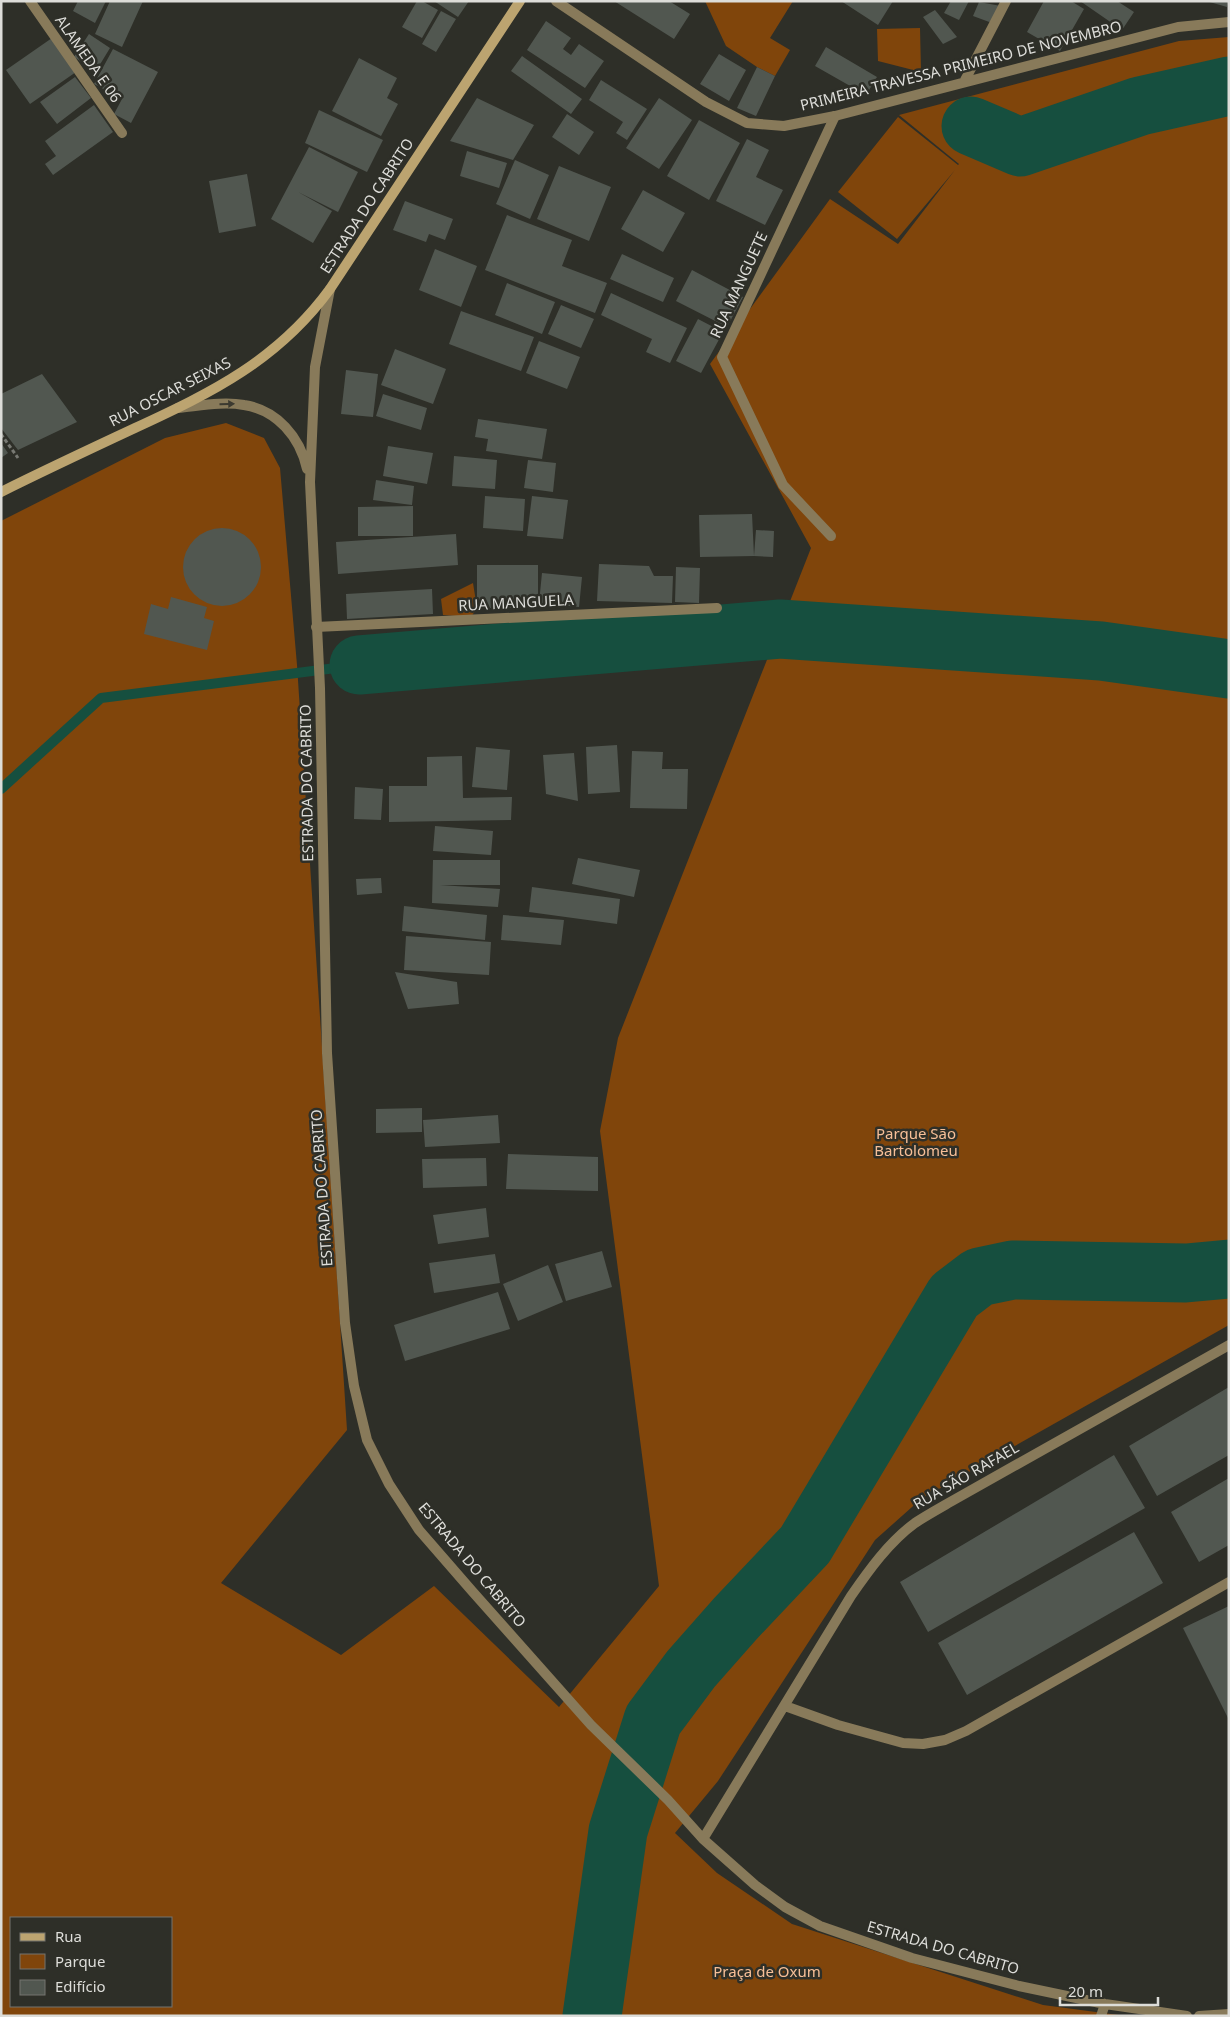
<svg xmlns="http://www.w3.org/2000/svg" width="1230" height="2017" font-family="'Noto Sans',sans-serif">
<rect width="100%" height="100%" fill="#2e2f28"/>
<path fill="#80450b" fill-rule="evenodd" d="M705,1H793L770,38L790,50L775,76L757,67L726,46Z
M920,28L921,72L878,61L877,29Z
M1229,37V1325L921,1499L875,1540L718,1781L675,1833L717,1873L792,1924L1043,2005L1126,2016H1V521L165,438L226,423L264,438L280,468L297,665L347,1430L221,1583L341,1655L434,1586L559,1707L659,1586L600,1131L618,1038L811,548L710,364L830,199L898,244L955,170L897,239L838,192L898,117L958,165L959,164L899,115L1179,41ZM11,1918H171V2006H11Z
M473,583L477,608L471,617L443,615L441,599Z"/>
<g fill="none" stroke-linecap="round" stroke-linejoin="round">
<path stroke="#164f3f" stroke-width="10" d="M1,789L101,698L359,665"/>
<path stroke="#164f3f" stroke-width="59" d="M971,126L1020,147L1140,106L1229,86
M359,665L780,629L1101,651L1229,669
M592,2016L618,1831L653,1720L691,1669L736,1618L805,1545L954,1296L979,1277L1012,1270L1186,1273L1229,1269"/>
</g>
<path fill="#515750" d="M78,1H106L95,23L73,11Z
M110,1H143L122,47L95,34Z
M417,1H422L438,10L422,38L402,27Z
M434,1H469L458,17Z
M614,1H669L690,14L674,39Z
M841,1H893L878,25Z
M951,1H969L959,20L944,13Z
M1044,1H1071L1084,9L1060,51L1027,32Z
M1080,1H1117L1134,12L1122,30Z
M1206,1H1228L1227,7Z
M979,2L1001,6L992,23L973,16Z
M935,10L957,37L943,44L923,17Z
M441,11L456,19L436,52L422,44Z
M546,21L571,38L563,49L571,55L579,44L604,61L585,88L527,50Z
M89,34L110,48L96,71L74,57Z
M52,38L76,72L30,104L6,70Z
M826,47L877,77L866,95L815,66Z
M113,49L158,72L131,123L114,114L122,99L94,84Z
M719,54L746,70L729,101L700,84Z
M522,56L582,99L571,114L511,71Z
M359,58L397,78L387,98L398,104L381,136L332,111Z
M757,67L775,76L756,116L737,108Z
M75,77L91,98L57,124L40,102Z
M601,80L647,109L627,140L616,133L623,122L589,100Z
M477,98L534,125L513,160L450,141Z
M659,98L692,120L659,169L626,148Z
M94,105L113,132L53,175L45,164L56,156L45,141Z
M319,110L383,140L367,172L305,143Z
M567,114L594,132L579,155L552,137Z
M699,120L740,143L709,200L667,176Z
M747,139L769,150L756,177L783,190L765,225L716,201Z
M309,147L358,172L338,212L298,192L332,211L313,243L271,219Z
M467,151L507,163L499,188L460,176Z
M515,160L549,175L530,219L496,204Z
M559,166L611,187L589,241L537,219Z
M247,174L256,226L219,233L209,181Z
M643,190L685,213L663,252L621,229Z
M405,201L453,219L445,240L429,234L426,242L393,230Z
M507,215L572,240L562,266L607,283L595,313L485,270Z
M435,249L477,266L461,307L419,290Z
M622,254L674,278L663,302L610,279Z
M692,270L743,297L727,327L676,301Z
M507,283L555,302L542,334L495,315Z
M611,293L687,328L670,363L646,352L652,339L601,315Z
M561,305L594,319L581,348L548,334Z
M461,311L534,337L521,371L449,344Z
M698,319L723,332L701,373L676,361Z
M539,341L580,357L567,389L526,373Z
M395,349L446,369L433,404L381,385Z
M346,370L378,374L373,417L341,414Z
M42,374L77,422L18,450L1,428V394Z
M383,394L427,408L421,430L376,416Z
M478,419L547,429L542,459L486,451L488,439L475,437Z
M1,443L8,453L1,458Z
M388,446L433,453L427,484L383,476Z
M454,456L497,460L495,489L452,486Z
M528,460L556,463L553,492L524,488Z
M376,480L414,486L412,505L373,500Z
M485,496L525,499L523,531L483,528Z
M532,496L568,500L563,539L527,536Z
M413,506V536H358V507Z
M752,514L754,556L700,557L699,515Z
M183 567a39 39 0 1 1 78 0a39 39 0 1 1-78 0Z
M756,530L774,531L773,557L754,556Z
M456,534L458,565L338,574L336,542Z
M599,564L649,566L654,576H673L672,603L597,601Z
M477,565H538V608H477Z
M676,567L700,568L699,603L675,602Z
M542,573L582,577L579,607L539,603Z
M432,589L433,614L347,619L346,594Z
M171,597L207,607L204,618L214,621L207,650L144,634L151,604L168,609Z
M617,745L620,792L588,794L586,747Z
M476,747L510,750L507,790L472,787Z
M632,751L663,752L662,769H688L687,809L630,808Z
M574,753L578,801L546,794L543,755Z
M462,756L463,798L512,797L511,820L389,822V786H427V757Z
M355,787L383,789L381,820L354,819Z
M435,826L493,831L491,855L433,851Z
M578,858L640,870L634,897L572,884Z
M433,860H500V885H440L500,889L498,907L432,903Z
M381,878L382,893L357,895L356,879Z
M532,887L620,899L617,924L529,912Z
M404,906L487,915L485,940L402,931Z
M503,915L564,920L561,945L501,940Z
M406,936L491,942L489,975L404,970Z
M395,972L457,982L459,1004L408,1009Z
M422,1108V1132L376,1133V1109Z
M498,1115L500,1143L425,1147L423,1120Z
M508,1154L598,1157V1191L506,1189Z
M486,1158L487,1186L423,1188L422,1159Z
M486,1208L489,1237L438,1244L433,1215Z
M602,1251L612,1287L566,1301L555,1264Z
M495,1254L500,1283L434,1293L429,1263Z
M548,1265L563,1302L518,1321L503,1284Z
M498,1292L510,1329L405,1361L394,1325Z
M1229,1387V1455L1157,1496L1129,1446Z
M1114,1455L1145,1508L928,1632L900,1582Z
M1229,1478V1545L1199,1562L1171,1512Z
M1134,1532L1163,1583L967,1695L938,1643Z
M1229,1606V1720L1183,1628Z"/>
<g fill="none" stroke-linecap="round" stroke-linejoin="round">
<path stroke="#787973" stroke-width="3" stroke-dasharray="4 2.5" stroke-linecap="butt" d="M1,434L18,458"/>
<path stroke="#887a5a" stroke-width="10" d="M30,1L122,133
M831,536L783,485L722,357L835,116
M316,627L717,608"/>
<path stroke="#887a5a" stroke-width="10" d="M556,1L706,102L747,123L784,126L835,116L1178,27L1229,22
M964,82L1006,1
M330,289L315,367L310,482L320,688L327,1053L345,1323L354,1386L367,1440L389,1484L419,1530L472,1591L591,1725L668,1800L703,1839L755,1885L785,1907L820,1926L912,1958L1019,1986L1105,2004L1187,2016
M178,408C199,406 223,401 244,405C277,410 300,437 307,469
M785,1706L838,1725L903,1743L923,1744L945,1740L966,1731L1229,1582
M703,1839L851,1596C869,1570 889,1542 915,1523C927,1515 940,1508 952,1501L1229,1345
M1101,2016L1105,2004
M1199,2016L1229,2014"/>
<path stroke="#bca470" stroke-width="10" d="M1,492C45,470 90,449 135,428C213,392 278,360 330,289L520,1"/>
</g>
<defs><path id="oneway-solid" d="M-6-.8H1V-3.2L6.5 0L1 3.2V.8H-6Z" transform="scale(1.25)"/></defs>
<use fill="#3c3a30" href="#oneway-solid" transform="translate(227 404) rotate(-2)"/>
<g text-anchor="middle" stroke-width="5" stroke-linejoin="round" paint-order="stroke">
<g font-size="15" fill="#ddddd9" stroke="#2e2f28">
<text transform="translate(88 59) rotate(55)" y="5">ALAMEDA E 06</text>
<text transform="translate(961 66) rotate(-14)" y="5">PRIMEIRA TRAVESSA PRIMEIRO DE NOVEMBRO</text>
<text transform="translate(367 206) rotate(-57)" y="5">ESTRADA DO CABRITO</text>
<text transform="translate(739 285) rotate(-65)" y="5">RUA MANGUETE</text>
<text transform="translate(170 392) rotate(-27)" y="5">RUA OSCAR SEIXAS</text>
<text transform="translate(516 603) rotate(-3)" y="5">RUA MANGUELA</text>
<text transform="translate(307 783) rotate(-91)" y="5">ESTRADA DO CABRITO</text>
<text transform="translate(322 1188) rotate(-94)" y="5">ESTRADA DO CABRITO</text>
<text transform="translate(966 1476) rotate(-30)" y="5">RUA SÃO RAFAEL</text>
<text transform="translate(472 1565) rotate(50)" y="5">ESTRADA DO CABRITO</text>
<text transform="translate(943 1948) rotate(16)" y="5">ESTRADA DO CABRITO</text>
</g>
<g font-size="15" fill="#f7bf97" stroke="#2e2f28">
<text x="916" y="1139">Parque São<tspan x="916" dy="17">Bartolomeu</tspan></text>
<text x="767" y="1977">Praça de Oxum</text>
</g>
</g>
<rect width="1230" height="2017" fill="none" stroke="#ddddd9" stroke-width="5"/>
<rect x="10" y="1917" width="162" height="90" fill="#2e2f28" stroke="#74756f"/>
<rect x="20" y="1933" width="25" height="8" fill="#bca470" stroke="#74756f"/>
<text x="55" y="1942" font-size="15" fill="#ddddd9">Rua</text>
<rect x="20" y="1954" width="25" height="15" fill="#80450b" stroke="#74756f"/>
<text x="55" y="1967" font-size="15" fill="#ddddd9">Parque</text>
<rect x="20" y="1980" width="25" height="15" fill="#515750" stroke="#74756f"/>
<text x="55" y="1992" font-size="15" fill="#ddddd9">Edifício</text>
<path d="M1060 1997v8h98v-8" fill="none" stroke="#ddddd9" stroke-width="2.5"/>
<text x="1068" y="1997" font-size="15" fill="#ddddd9" stroke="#2e2f28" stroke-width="4" paint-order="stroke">20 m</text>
</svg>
